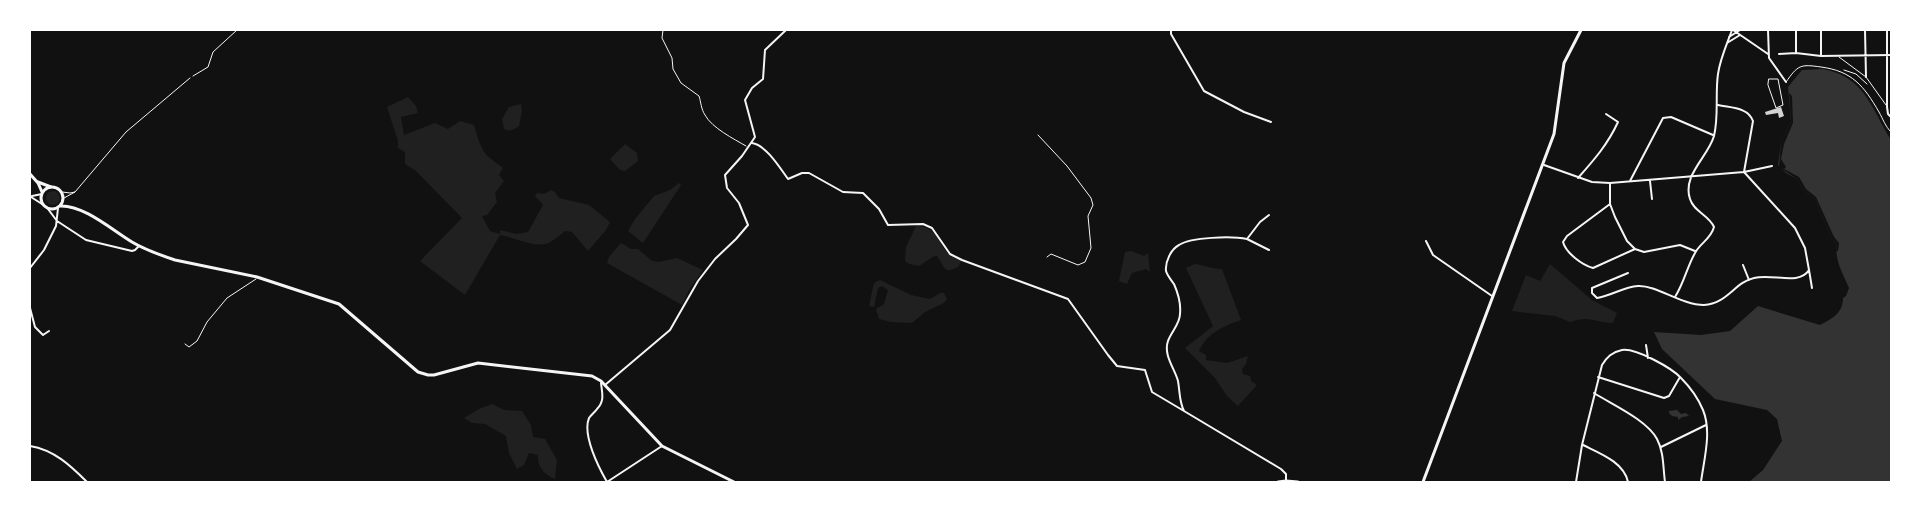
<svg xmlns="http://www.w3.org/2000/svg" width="1921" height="512" font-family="'Work Sans',sans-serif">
<rect width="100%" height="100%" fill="#111"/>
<path fill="#202020" d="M408,97L416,106L418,113L401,117L404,135L435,123L448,129L460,121L474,125C477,135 481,152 490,158C495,162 498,164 503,168L499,175L504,181L495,193L497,202L487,215L482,216L490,231L500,234V230L517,234L528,232L543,205L535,196L537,193L544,194L551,190L555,192L559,198L589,205L610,222L606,230L588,251L572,232L565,231C561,234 557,238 552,241C538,251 516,237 500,235L465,295L420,261L462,218L415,170L405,164V152L398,148V141L387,107Z
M521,104L522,111L519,126C514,130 509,132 504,129L502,119L509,107Z
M625,144L637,153L638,161L625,171L620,170L610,159Z
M679,183L681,185L643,243L628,231L635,219L654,196L670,190Z
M46 198a7 7 0 1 1 14 0a7 7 0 1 1-14 0Z
M916,226C939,227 936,243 950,255C953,257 957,259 961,261L959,266C943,276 945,266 937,256H934L919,266L909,264L905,261L906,247Z
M621,243L631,249H638L652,261L659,262L677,258L703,270L689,290L682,305L607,263L609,257Z
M1131,251L1144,256L1148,253L1150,272L1146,269L1132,273L1127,284L1119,281L1125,252Z
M1195,264C1205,265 1211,269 1222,269L1241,320C1224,326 1207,333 1199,351L1206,355V360L1227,363L1248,356L1246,364L1242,369L1243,374L1250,376L1251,381L1257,385L1238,406L1227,396L1215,378L1185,348L1213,326L1186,268Z
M1550,264L1592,300L1617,313L1613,323C1594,322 1588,315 1570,322L1555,316L1512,311L1526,275L1540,281Z
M880,280L911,295L930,299L940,293H944L947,299L944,303L925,312L912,323L891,322L879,319L876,309L884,304L888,290L882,286L878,288L874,307L869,306L874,283Z
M492,404L504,410L522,411L531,425L533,437L545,439L557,460L555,479C544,474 537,467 538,455L529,453L524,465L517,469L509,453L506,436L485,424L472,423L464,418L479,409Z"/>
<path fill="#333" d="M1823,69C1865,77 1871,108 1891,140V482H1749L1763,470L1782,441L1777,419L1767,410L1715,399L1662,349L1654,332L1701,335L1730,331L1758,306L1820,325C1832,319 1843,313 1843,298L1846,296L1849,288C1843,274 1834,259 1837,244L1832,239L1815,199L1804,191L1797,179L1786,173L1778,165L1781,143L1791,122L1788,87L1802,70Z
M1677,410L1681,414L1686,413L1689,416L1682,417L1678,420V417L1672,416L1669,413V411Z"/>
<path fill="#111" d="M1789,93L1792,96L1793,123L1784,144L1781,159L1786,167L1784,169L1799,177L1806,189L1816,197L1834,237L1839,243L1838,251H1836L1837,244L1832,239L1815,199L1804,191L1797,179L1779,167L1781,143L1791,122Z"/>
<path fill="#d3d3d3" d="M1781,107L1784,116L1779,118L1778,113L1766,115L1765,112Z"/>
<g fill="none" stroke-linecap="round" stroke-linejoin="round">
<path stroke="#f5f5f5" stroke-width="1" d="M663,30L662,38L672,58L673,69L681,83L699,96C701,102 701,109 705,115C712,128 734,139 746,146
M1844,70L1856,74L1867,84
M193,76L208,67L213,52L237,30
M1038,135L1067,166L1091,198L1093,205L1088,216L1091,248L1085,262L1078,265L1051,254L1047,257"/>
<path stroke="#f5f5f5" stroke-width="1" d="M62,192L70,193L75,192L64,198
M75,192L126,132L190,78
M185,344L189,347L197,341L207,322L227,298L256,279"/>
<path stroke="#f5f5f5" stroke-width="1" d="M1839,57L1866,77L1886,105
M1769,79H1778L1783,105L1776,108L1768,85Z
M1786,82C1798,65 1800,64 1821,67C1852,71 1864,86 1879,112C1883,119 1885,126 1891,132"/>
<path stroke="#f5f5f5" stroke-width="2" d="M1171,30V34L1204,91L1244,112L1271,122
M1733,30L1768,54
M1768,30L1769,58L1786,82
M1796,30V53
M1865,30L1866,77
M1887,30V107L1888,114L1891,117
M1729,37L1740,30
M1727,43L1740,35
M1779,54L1796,53L1821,56L1891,55
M1821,56V30
M752,143C766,145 780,168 788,179L802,173H809L843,192L863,193L879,209L888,225L923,224L932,228L950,254L962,260L1068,299L1108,355L1117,366L1145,370L1152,392L1184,411
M1544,165L1592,182L1610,183L1744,172L1772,166
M1578,178C1594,160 1608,144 1618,122L1606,114
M1630,181L1663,118L1671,117L1713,135
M1650,181L1652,199
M1610,183V204L1615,217L1627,241L1635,249L1644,252L1680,245L1695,251
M32,196L42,194
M31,197L42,204
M1610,204L1567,236L1563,242C1566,253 1582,265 1593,268L1635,249
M48,209L57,221L86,240L132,251L135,250L139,246
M1269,215L1260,222L1247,239C1232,236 1191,237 1179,245C1171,249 1165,262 1166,271C1167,275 1171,280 1174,284C1178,293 1181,304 1180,314C1180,324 1171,332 1168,341C1163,355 1175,369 1178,381C1180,392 1179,401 1184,411L1281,469L1286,474V480
M1247,239L1269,250
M1426,241L1433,255L1492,296
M1743,265L1749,280
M30,268L44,250L56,226L58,208
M1809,270L1812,288
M1628,273L1592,288V293L1597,298C1611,296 1623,287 1638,286C1657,285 1681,305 1704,305C1727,304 1735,282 1754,278C1772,273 1799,286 1809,270L1805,248L1795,228L1744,172L1753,121C1748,107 1731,108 1718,105
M1675,297C1684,283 1687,267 1695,253C1700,243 1711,239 1714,227C1709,215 1694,212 1690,199C1682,175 1708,157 1714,136C1719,115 1715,94 1718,74C1720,59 1727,44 1732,30
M30,308L35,327L43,335L49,331
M1646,345L1648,358
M1598,377L1664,398L1669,396L1680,377
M601,383C602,393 605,401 597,409C595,412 591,415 589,418C582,435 599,468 607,482
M605,385L670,330L698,281L715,259L736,239L748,225L739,203L727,188L725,175L742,156L755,137L745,100L752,88L763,79L765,50L786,30
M1594,393C1613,405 1647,420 1657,439C1664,452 1663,468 1665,482
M1583,445C1599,453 1624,462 1628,482
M30,446C54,450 70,465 87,482
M1661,447L1706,425
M607,482L662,446
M1576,482L1582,445L1602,365C1607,357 1612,352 1622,350C1636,348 1672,368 1681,378C1690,387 1698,398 1703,410C1712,432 1704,459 1701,482"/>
<path stroke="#f5f5f5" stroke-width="3" d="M30,174L38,183L42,192
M38,182L51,187
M41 198a11 11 0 1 1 22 0a11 11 0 1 1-22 0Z
M60,206C84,205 112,230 132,242C145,250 160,255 175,260L257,277L339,304L418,372L428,375H434L478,363L592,376L601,381L662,446L734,482
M1278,482L1286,481L1298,482
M1423,482L1554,134L1564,63L1581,30"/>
</g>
<rect width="1921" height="512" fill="none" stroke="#ffffff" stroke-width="62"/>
</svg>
